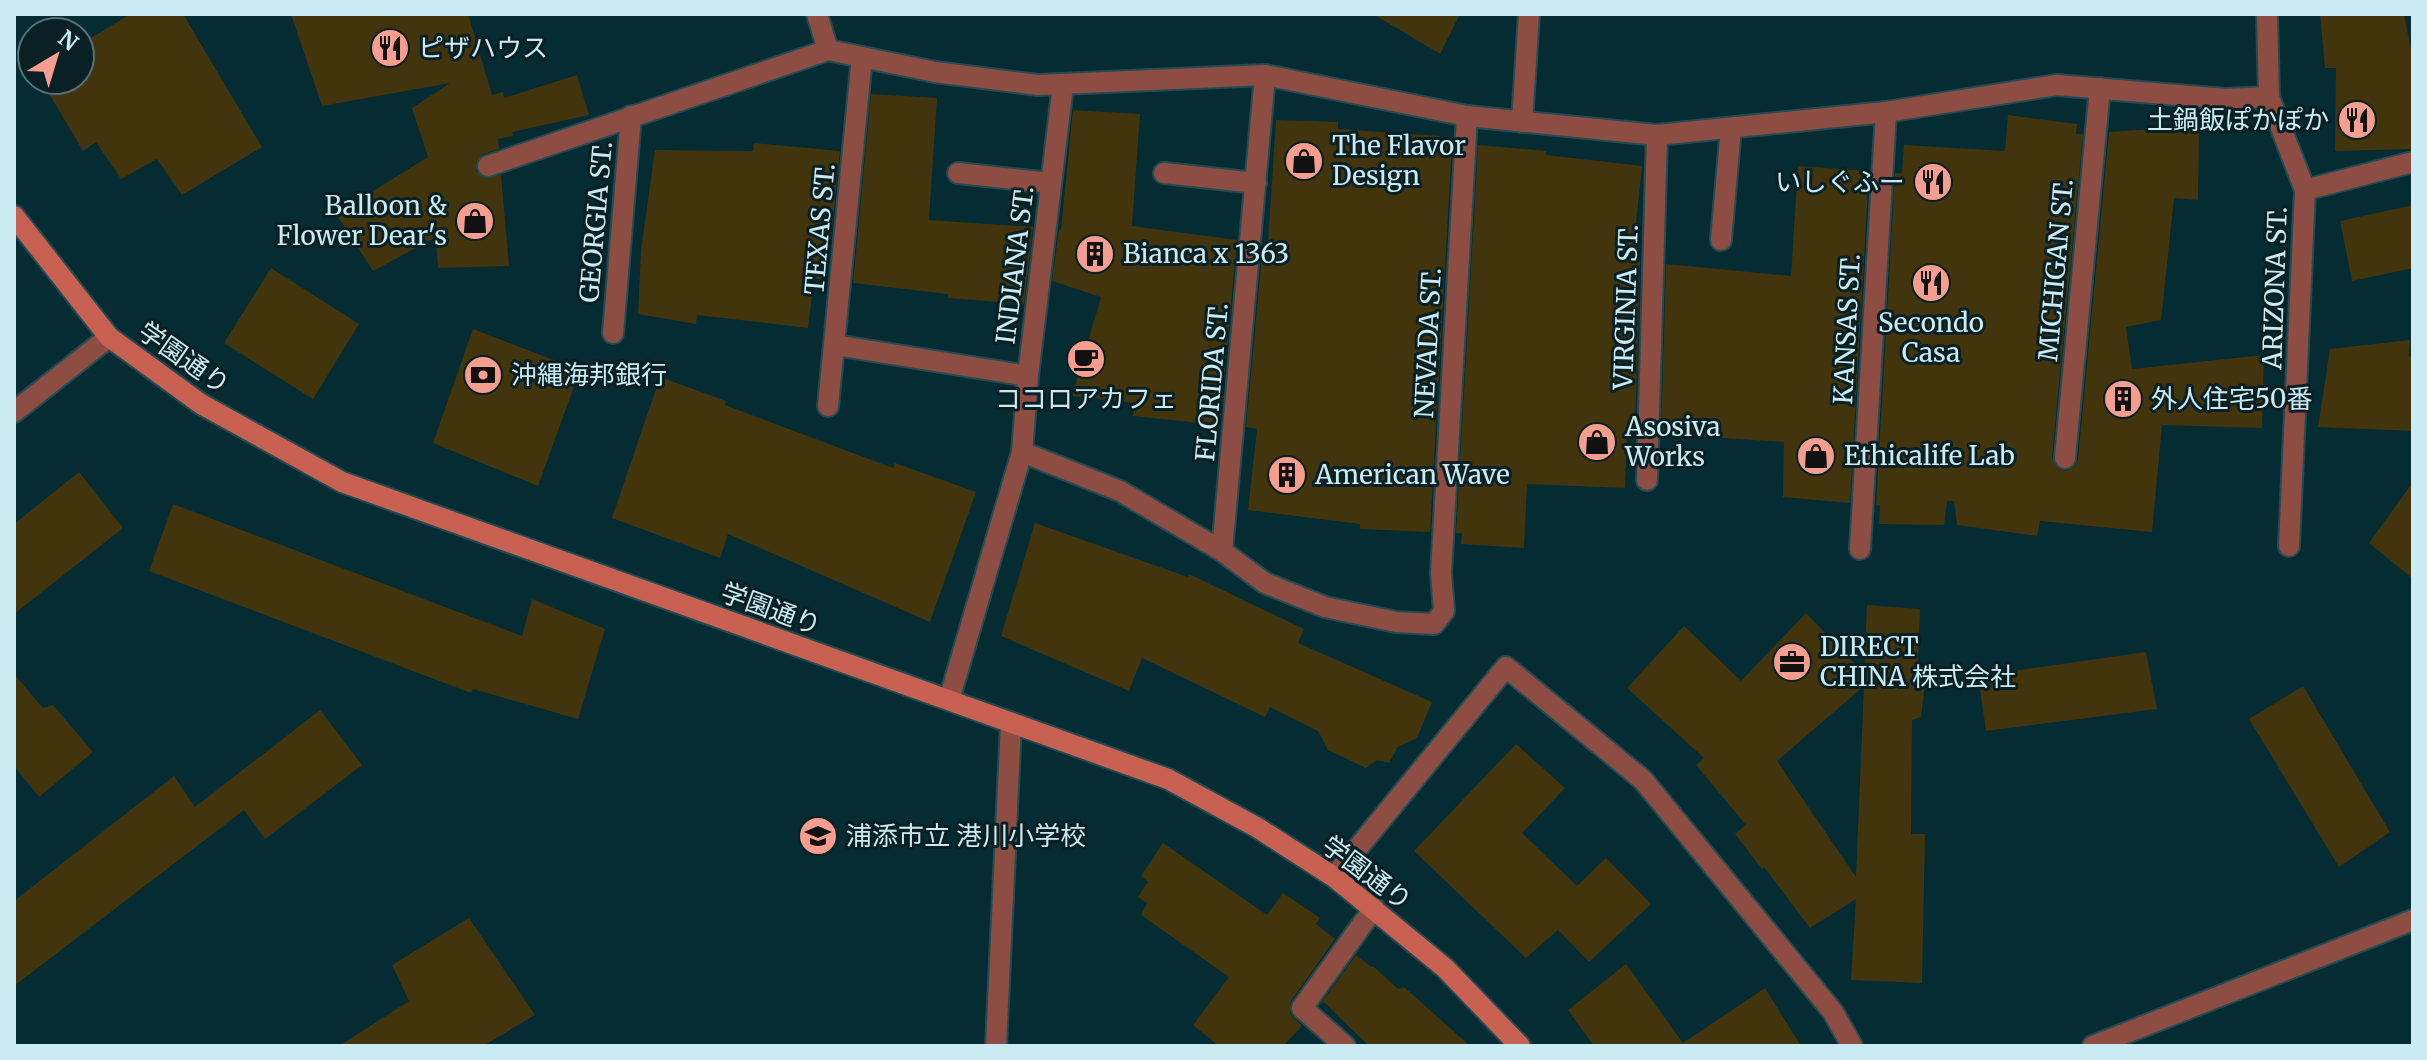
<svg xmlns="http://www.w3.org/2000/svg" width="2427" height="1060" font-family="Merriweather,'Noto Sans JP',serif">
<rect width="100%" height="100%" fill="#042c32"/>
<path fill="#42350e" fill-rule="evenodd" d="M130,14H183L262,147L182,195L157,159L121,179L96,142L83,151L41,80H80V45Z
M291,14H468L492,95L503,92L504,98L577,75L589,115L512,132L513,136L498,139L499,149L483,154L476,163V171L485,178L501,175L509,266L438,268L436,237L373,271L336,214L428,157L412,108L450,83L322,106Z
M1373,14H1460L1440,54Z
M2320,14H2404L2413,60V149L2335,151L2336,68H2325Z
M871,94L937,98L929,220L1033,227L1024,304L948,298V294L853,283Z
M1073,110L1140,114L1132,226L1237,240L1220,425L1133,416L1135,403L1072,396L1101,297L1052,281L1059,229L1061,230Z
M2008,115L2077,124L2076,134H2083L2052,457L2057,468L2065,471L2075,466L2078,459L2109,132L2199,126L2198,200L2174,198L2161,320L2126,327L2132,369L2264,355L2262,428L2162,425L2152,532L2040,521L2037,536L1957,525L1954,501H1947L1944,525L1879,524L1880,506L1876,505L1895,173H1902L1904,145L2005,151Z
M1276,120L1338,122V129L1440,136L1439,142L1452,143L1430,532L1360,529V524L1248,510L1257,429L1246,427L1263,244H1268Z
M754,143L840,151L827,280L814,278L808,328L697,315L696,324L638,314L641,250L655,150L753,151Z
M1478,145L1546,151V155L1642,166L1632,261L1640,262L1635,432L1627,431L1625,488L1527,484L1524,548L1461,544L1462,533H1456Z
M1798,166L1869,171L1850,503L1783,497L1784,442L1661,434L1666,264L1791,276Z
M2413,205V268L2352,281L2340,221Z
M271,268L359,324L313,399L224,343Z
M473,329L580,370L538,486L433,443Z
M2410,340L2409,356L2413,357V431L2318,427L2330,349Z
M660,377L726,401L725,405L893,468L895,463L976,492L930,622L728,534L720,558L612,518Z
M79,472L123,528L14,614V524Z
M2413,482V579L2369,543Z
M173,504L522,636L532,599L605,629L578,719L473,689L471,693L149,571Z
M1035,523L1188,577L1189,574L1304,629L1298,643L1432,702L1417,738L1398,747L1389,763L1377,760L1366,768L1328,750L1318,731L1270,707L1265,717L1142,658L1129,691L1001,636Z
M1867,605L1920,609L1918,664L1927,666L1921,717L1912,720L1911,834H1925L1922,983L1851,980L1856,899L1810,928L1764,867L1762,869L1735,834L1746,825L1696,765L1704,758L1627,688L1684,626L1741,681L1806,613L1864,673ZM1864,686L1856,877L1777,761Z
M2146,652L2157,709L1986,731L1978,676Z
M14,674L43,708L53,705L93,752L39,797L14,766Z
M2303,686L2390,832L2339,867L2249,719Z
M320,710L362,765L265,839L244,810L14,986V901L174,776L195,807Z
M1516,744L1565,788L1522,833L1577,886L1606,858L1651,904L1589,962L1558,930L1526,958L1414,851Z
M1163,843L1267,915L1283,893L1320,918L1316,924L1335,939L1291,1001L1290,1013L1302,1026L1283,1046H1219L1193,1025L1229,977L1141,915L1147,903L1138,897L1148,882L1141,876Z
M469,918L535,1015L483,1046H339L409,1001L392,965Z
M1356,955L1371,967L1373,966L1398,989L1404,987L1470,1046H1369L1324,1002L1319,1006Z
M1626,964L1683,1043L1765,988L1801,1046H1594L1568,1010Z"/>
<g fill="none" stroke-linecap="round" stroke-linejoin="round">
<g stroke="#244b51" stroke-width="24">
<path id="lane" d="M2267,14L2269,97L2305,190L2289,546
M1063,85L1028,376L1022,452L1120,491L1222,551L1265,583L1325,607L1396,622L1434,624L1444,611L1441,573L1467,116
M1522,122L1529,14
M488,166L828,50
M958,173L1051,183
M1164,173L1256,183
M1721,240L1731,128
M613,333L631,116
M835,345L1028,376
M828,406L862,57
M2065,458L2100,88
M1647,480L1657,135
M1860,549L1886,112
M1222,551L1265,75
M996,1046L1011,723"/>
</g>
<g stroke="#244b51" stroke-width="24">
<path id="street" d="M817,14L828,50L935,72L1038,85L1265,75L1467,116L1657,135L1886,112L2057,85L2225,99L2269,97
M2305,190L2413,162
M14,412L109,337
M949,700L1022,452
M1334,877L1506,667L1643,780L1833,1012L1852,1046
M1345,1046L1302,1008L1374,908
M2093,1046L2413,920"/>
</g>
<g stroke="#244b51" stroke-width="24">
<path id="secondary" d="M14,216L109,337L201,404L342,482L1168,779L1258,828L1334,877L1445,968L1520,1046"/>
</g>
<use href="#lane" stroke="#8e4d43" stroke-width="20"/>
<use href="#street" stroke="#8e4d43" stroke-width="20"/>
<use href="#secondary" stroke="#c86151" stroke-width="20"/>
</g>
<defs>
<g id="restaurant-disc" transform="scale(2)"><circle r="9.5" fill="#f59d8e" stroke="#0a2024"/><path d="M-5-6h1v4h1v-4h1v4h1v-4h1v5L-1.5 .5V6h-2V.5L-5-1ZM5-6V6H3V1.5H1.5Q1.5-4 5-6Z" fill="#111"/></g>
<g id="shop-disc" transform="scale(2)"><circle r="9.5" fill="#f59d8e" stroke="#0a2024"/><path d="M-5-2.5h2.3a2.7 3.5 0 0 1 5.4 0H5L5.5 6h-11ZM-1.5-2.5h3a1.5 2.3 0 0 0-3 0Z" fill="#111"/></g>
<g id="building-disc" transform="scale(2)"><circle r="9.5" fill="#f59d8e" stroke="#0a2024"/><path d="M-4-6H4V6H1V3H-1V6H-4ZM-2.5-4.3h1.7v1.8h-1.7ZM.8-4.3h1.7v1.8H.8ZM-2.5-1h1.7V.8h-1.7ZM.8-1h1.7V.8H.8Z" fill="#111"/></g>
<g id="cafe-disc" transform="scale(2)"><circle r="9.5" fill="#f59d8e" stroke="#0a2024"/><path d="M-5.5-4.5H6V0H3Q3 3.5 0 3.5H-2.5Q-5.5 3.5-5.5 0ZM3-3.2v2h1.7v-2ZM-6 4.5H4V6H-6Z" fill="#111"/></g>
<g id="bank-disc" transform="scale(2)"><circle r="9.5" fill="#f59d8e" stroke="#0a2024"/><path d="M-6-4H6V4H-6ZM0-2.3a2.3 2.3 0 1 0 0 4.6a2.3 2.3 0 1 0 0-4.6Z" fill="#111"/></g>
<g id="office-disc" transform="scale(2)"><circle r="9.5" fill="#f59d8e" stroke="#0a2024"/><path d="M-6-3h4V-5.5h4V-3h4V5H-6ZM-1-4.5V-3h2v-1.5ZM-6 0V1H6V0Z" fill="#111"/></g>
<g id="school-disc" transform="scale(2)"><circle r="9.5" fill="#f59d8e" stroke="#0a2024"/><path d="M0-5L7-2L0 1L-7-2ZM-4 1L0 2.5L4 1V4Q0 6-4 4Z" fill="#111"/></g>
</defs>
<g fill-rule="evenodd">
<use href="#restaurant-disc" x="390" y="48"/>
<use href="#restaurant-disc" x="2357" y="120"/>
<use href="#shop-disc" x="1304" y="161"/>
<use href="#restaurant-disc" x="1933" y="182"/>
<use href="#shop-disc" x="475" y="221"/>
<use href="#building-disc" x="1095" y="254"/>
<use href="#restaurant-disc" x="1931" y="283"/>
<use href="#cafe-disc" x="1086" y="359"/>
<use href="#bank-disc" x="483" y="375"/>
<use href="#building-disc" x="2123" y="399"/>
<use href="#shop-disc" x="1597" y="442"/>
<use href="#shop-disc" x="1816" y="456"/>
<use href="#building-disc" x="1287" y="475"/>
<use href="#office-disc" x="1792" y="662"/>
<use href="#school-disc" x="818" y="836"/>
</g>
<g text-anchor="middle" stroke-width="6" stroke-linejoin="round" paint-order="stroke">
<g font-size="26" fill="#caebf1" stroke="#0a2024" text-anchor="start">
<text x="418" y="57">ピザハウス</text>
<text x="2329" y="129" text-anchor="end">土鍋飯ぽかぽか</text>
<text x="1332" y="155">The Flavor<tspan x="1332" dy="30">Design</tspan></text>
<text x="1905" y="191" text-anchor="end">いしぐふー</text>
<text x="447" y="215" text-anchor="end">Balloon &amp;<tspan x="447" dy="30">Flower Dear's</tspan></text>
<text x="1123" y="263">Bianca x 1363</text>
<text x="1931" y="332" text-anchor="middle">Secondo<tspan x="1931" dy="30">Casa</tspan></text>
<text x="511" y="384">沖縄海邦銀行</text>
<text x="1086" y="408" text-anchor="middle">ココロアカフェ</text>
<text x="2151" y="408">外人住宅50番</text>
<text x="1625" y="436">Asosiva<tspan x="1625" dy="30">Works</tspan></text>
<text x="1844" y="465">Ethicalife Lab</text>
<text x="1315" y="484">American Wave</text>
<text x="1820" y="656">DIRECT<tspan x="1820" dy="30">CHINA 株式会社</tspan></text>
<text x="846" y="845">浦添市立 港川小学校</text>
</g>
<g font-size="26" fill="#caebf1" stroke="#0a2024">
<text transform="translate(596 222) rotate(-85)" y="9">GEORGIA ST.</text>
<text transform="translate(820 229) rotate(-85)" y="9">TEXAS ST.</text>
<text transform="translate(1015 265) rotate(-83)" y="9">INDIANA ST.</text>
<text transform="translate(2056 270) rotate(-85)" y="9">MICHIGAN ST.</text>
<text transform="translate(2275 288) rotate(-88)" y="9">ARIZONA ST.</text>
<text transform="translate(1626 307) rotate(-88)" y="9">VIRGINIA ST.</text>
<text transform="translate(1847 329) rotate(-87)" y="9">KANSAS ST.</text>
<text transform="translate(1428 343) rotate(-87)" y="9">NEVADA ST.</text>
<text transform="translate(184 358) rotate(35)" y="9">学園通り</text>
<text transform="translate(1212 382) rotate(-85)" y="9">FLORIDA ST.</text>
<text transform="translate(771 609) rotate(20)" y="9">学園通り</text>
<text transform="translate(1367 873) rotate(37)" y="9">学園通り</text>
</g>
</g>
<rect width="2427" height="1060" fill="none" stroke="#caebf1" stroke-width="32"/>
<g transform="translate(56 56) rotate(38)"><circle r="38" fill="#0a2024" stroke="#577176" stroke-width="2"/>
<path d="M0-6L14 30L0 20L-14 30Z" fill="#f59d8e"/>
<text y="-12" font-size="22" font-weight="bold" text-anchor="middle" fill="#caebf1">N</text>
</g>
</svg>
